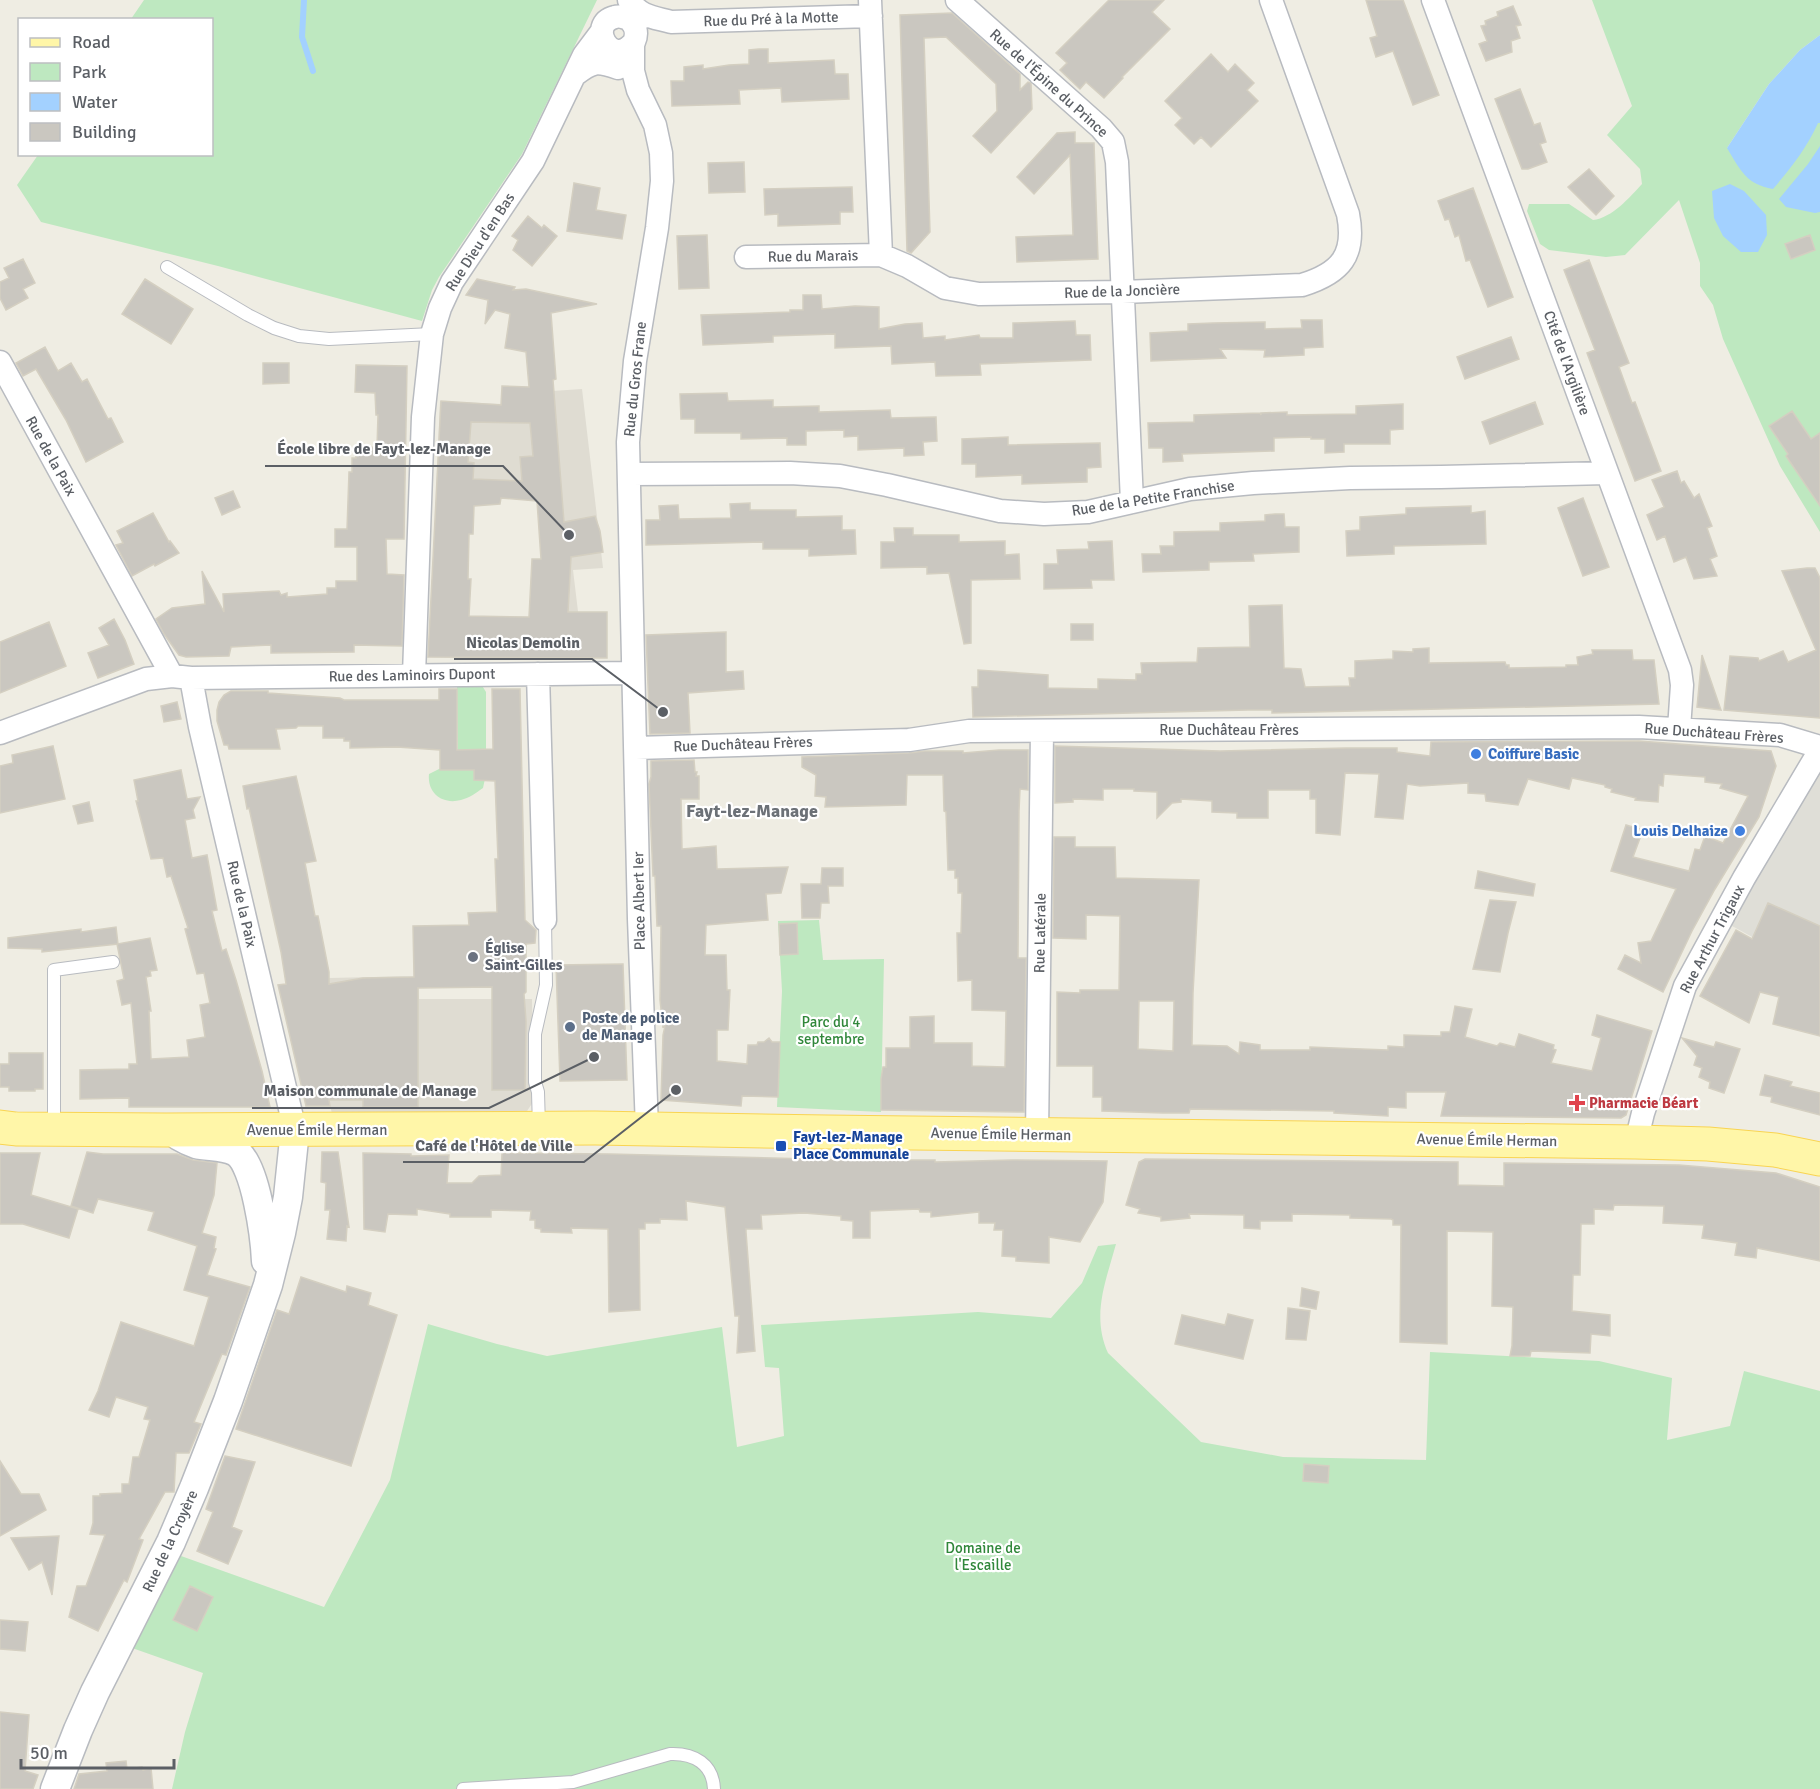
<svg xmlns="http://www.w3.org/2000/svg" width="1820" height="1789" font-family="Signika,sans-serif">
<rect width="100%" height="100%" fill="#efede3"/>
<path fill="#dfded7" d="M1820,773V966L1756,939L1721,920L1812,779Z"/>
<path fill="#dfdcd2" d="M582,389L603,568L573,570L580,628L578,658H536V627L543,581L537,501L501,498V496L436,492L440,401L502,404L523,393Z
M418,976L419,999H532L533,1102L527,1111L524,1112L332,1114L329,1100L328,1071L329,978Z"/>
<path fill="#bee8c0" d="M144,0H597L522,154L439,277L432,290L422,321L218,266L41,222L17,185L38,155L212,154V20L131,19Z
M1592,0H1820V35L1800,50L1769,84L1727,148L1820,103V532L1780,466L1723,339L1713,305L1700,286V263L1679,200L1625,255L1606,257L1549,250L1540,244L1527,211L1529,204H1569L1593,220C1612,218 1630,197 1642,184L1640,169L1607,135L1632,106Z
M467,683L481,684L486,692V774L483,788C476,793 469,798 461,800C442,805 427,793 429,774L441,768H458L457,687Z
M819,920L823,960L884,959L881,1112L777,1107L782,991L778,921Z
M1116,1244C1106,1281 1091,1315 1108,1353L1201,1442L1283,1457L1426,1460L1430,1352L1599,1361L1672,1378L1667,1440L1730,1426L1744,1371L1820,1391V1789H172L185,1732L203,1673L118,1643L167,1551L324,1607L390,1480L428,1324L497,1344L547,1356L722,1327L737,1447L784,1436L779,1368L765,1367L761,1325L978,1312L1051,1318L1082,1283L1098,1246Z"/>
<path fill="#a3d1ff" d="M1820,35V123H1818C1807,148 1790,169 1773,189C1746,184 1741,171 1727,148L1769,84L1800,50Z
M1820,146V212L1815,213L1786,207L1779,199L1808,164Z
M1730,184L1744,191L1766,215L1767,235L1758,252H1741L1723,236L1714,218L1712,191Z"/>
<g fill="none" stroke-linecap="round" stroke-linejoin="round">
<path stroke="#a3d1ff" stroke-width="6" d="M304,0L302,37L313,71"/>
</g>
<path fill="#cac7c0" stroke="#d4cfc1" stroke-width="1.5" fill-rule="evenodd" d="M1109,0H1164L1152,12L1170,29L1122,77L1123,78L1104,98L1086,82L1080,89L1060,70L1067,63L1056,53Z
M1366,0H1403L1439,95L1413,105L1393,51L1376,57L1370,38L1377,36Z
M1513,6L1521,25L1516,26L1520,38L1511,41L1512,52L1486,61L1479,44L1487,41L1481,26L1486,25L1485,21L1498,16L1497,12Z
M952,13L1020,74V90L1028,82L1031,83L1032,109L991,153L973,136L997,111L996,84L946,37L924,38L930,232L911,253L907,251L900,15Z
M759,49H768V63L834,60L835,74H848L849,99L782,102L781,88L739,90L740,104L672,106L671,81H684V67L703,65V69L729,65L749,64V50Z
M1211,54L1228,72L1235,64L1254,83L1247,90L1258,101L1211,147L1201,137L1194,144L1175,125L1182,118L1165,101Z
M1520,89L1534,125L1540,123L1546,142L1540,144L1547,162L1528,169H1522L1495,99Z
M1075,132V143H1094L1098,259L1017,262L1016,237L1073,235L1070,155L1034,194L1017,177L1057,133Z
M744,162L745,192L709,193L708,163Z
M1589,169L1614,196L1596,215L1568,187Z
M574,183L600,188L596,210L626,215L622,239L567,231Z
M852,187L853,212H840V224L778,226V214L765,215L764,189Z
M1473,188L1513,297L1488,307L1470,260L1466,261L1459,235L1455,237L1449,219L1445,220L1438,201Z
M528,216L542,228L544,225L557,236L532,266L513,250L518,240L512,236Z
M707,235L709,288L679,289L677,236Z
M1810,235L1815,250L1791,259L1785,244Z
M23,259L35,283L23,289L28,298L6,310L0,298V282L9,278L4,268Z
M1589,260L1629,363L1619,367L1632,403L1635,402L1661,471L1635,481L1587,353L1595,350L1564,270Z
M145,279L193,309L171,344L122,314Z
M477,279L515,287L513,290L526,289L597,304L551,313L556,379L553,380L564,522L595,516L600,531L603,552L571,557L568,612H607V658L428,657L441,401L501,405L502,386L529,387L526,352L505,348L510,314L495,310L485,324L488,300L466,295ZM471,422L530,423L533,456L520,457L522,481L473,479L474,463L468,462ZM501,498L537,501L541,559H532L529,617L469,616L471,579H468L469,534H473L474,506L500,504Z
M803,295H821L822,309L855,306L879,307V329L905,324L922,323L923,338L945,336V340L979,335L980,338H1013V323L1075,321L1076,335H1090L1091,360L980,364L981,375L936,376L935,362L892,364L891,346L835,348V334L773,336V342L703,345L701,315L790,312V310H803Z
M1301,320H1322L1323,347L1304,348V355L1264,357L1265,350L1220,349L1226,358L1151,361L1150,333L1188,331V324L1213,323L1265,322V329L1302,328Z
M1511,337L1519,359L1465,379L1457,357Z
M45,347L58,371L71,363L82,382L87,379L108,419L111,418L123,442L86,462L66,420L36,369L23,376L16,363Z
M263,363H289V383L263,384Z
M356,365L407,366L404,539H386L387,574L404,575L402,646L354,645V652L271,653V645L250,646L231,647L229,656L186,657L179,655L164,634L156,619L172,608L205,604L202,571L224,612L223,594L279,591L281,595L287,593V597L327,594V588H336V581H357V547H335V529H347L349,472H352V458H356V448L377,447L378,415H376L375,393L355,392Z
M727,393L728,401L773,400V407L819,406V412L890,410L891,418L936,417L937,441L923,442L924,455L904,456V448L858,450V436L844,437V430L806,431V445H787V438L741,439V433H695V419H681L680,394Z
M1535,402L1543,424L1490,444L1482,422Z
M1403,404V429L1390,430V444H1344V452L1325,453V439H1311V437L1274,438V451L1182,454L1183,461L1163,462V448H1149L1148,423L1194,422V415L1260,413L1261,415V413L1287,412V415L1356,414V406Z
M1792,411L1811,439L1820,433V506L1786,456L1788,454L1769,426Z
M1008,437V445L1100,443L1101,467L1087,468V482L1022,484V475L976,477V464H962V439Z
M1677,471L1681,483L1684,481L1694,498L1699,494L1712,526L1707,528L1717,556L1710,559L1717,576L1694,579L1686,557L1674,562L1665,536L1657,540L1647,515L1664,507L1652,480Z
M233,491L240,507L222,515L215,498Z
M1583,498L1609,567L1583,576L1558,508Z
M750,503V510H796V517L842,516V530H855L856,554L809,556V549H763V542L646,545V520H660L659,506L678,505L679,519L731,518L730,504Z
M1471,506V513L1485,511L1486,544L1394,546V554L1347,556L1346,531L1360,530V517L1406,514V508Z
M153,513L169,542L170,541L179,553L155,566L154,564L132,576L116,545L123,543L117,531Z
M1275,514H1284L1285,527H1299V552L1253,554L1254,561L1209,562V570L1143,572L1142,554H1161L1160,546H1174V532L1220,531V523L1265,521V515Z
M894,528H913V535H959V542L1005,541V555L1019,554L1020,579L971,580V643L964,644L949,573L927,574V567L881,568V542H895Z
M1112,541L1114,580H1091L1092,588L1044,589V564H1058L1057,550L1089,549L1088,542Z
M1807,568H1815L1820,578V718L1724,710L1730,656L1758,658L1759,661L1783,651L1788,662L1816,650L1782,571Z
M1282,605L1284,668L1301,669L1305,687L1350,686L1349,678H1355V661L1393,659V651L1413,652V649L1429,648V663L1505,662L1506,665H1509V668L1566,667V665H1578L1577,657L1593,654L1592,650H1632L1633,660H1654L1659,704L1272,713V710H1248L973,717L972,687H978V670L1048,675V688L1098,689V679L1136,680V674H1142L1141,663L1197,662L1198,648L1250,647L1249,606Z
M114,619L125,640L134,664L98,678L88,653L109,645L99,628Z
M49,622L66,666L0,693V642Z
M1071,624H1093V640H1071Z
M726,632V672L743,671L744,689L688,693L690,733L650,734L646,635Z
M1702,655L1721,710L1697,707Z
M439,689H457V750L493,749L492,689H520L525,920L536,930L535,943L526,944V992L524,994L526,1021L525,1090H492V987L418,988V1107H363V1100H329L330,1106H306L278,985L286,984L281,952L249,808L247,809L243,786L296,776L316,861L305,863L315,916H318L329,972V984L363,978L414,977L413,926L469,925L468,913L497,912L495,859H498L495,781L474,780V770H440V750L397,747L350,748V741H344V738H323V726H298L296,728L276,729L280,749H229L228,745H224L217,721V710L219,702L224,695L231,691H268V693L340,698L344,700H439Z
M177,702L181,719L164,722L161,706Z
M1639,741L1771,751L1776,766L1759,817L1715,889L1692,931L1663,992L1618,969L1625,955L1641,963L1638,943L1651,941L1676,889L1611,871L1626,825L1643,830L1633,857L1689,871L1695,849L1700,850L1705,836L1723,843L1748,796L1720,788L1722,784L1705,782V777L1664,774L1663,786L1659,785L1658,802L1635,800L1636,798L1611,792L1612,789L1605,787V785L1572,778L1569,789L1528,779L1518,805L1486,801L1485,794L1468,793V783L1420,786L1407,784L1403,819L1375,817L1379,774L1345,773L1340,835L1316,833V799H1310V790H1268V818H1237V813L1212,812V801L1181,799V802L1172,803L1157,818V792L1134,791V789H1103V800L1073,799V802L1055,803V746L1220,751L1346,748H1397V752L1430,756L1431,742Z
M53,746L65,799L0,813V766L13,763L12,755Z
M999,750H1028V790L1020,789L1019,811L1018,958H1026L1024,1112L881,1110V1079L883,1067H886V1048H910V1017L934,1016V1043H972V1066L1005,1067L1006,1011L972,1010V980L958,981L957,933H961L962,893H958V878H955V870H948L946,812L944,811L943,775H907L906,805L825,807L826,797L815,796L816,775L802,767V757L909,753L925,751H963V753Z
M694,760L695,772H697L696,776H699V799H681L682,849L716,846L717,869L788,867L781,893L766,894L768,920L706,925L705,955H726L727,990H730L728,1030H717V1061L747,1064L748,1045H757L758,1042H764L769,1038L772,1042H780L778,1097L742,1096L741,1106L661,1100L663,1035L665,1026L663,1027L660,1000L661,926H657L655,876H653L649,784L651,777V761Z
M181,770L187,799L200,797L193,810L195,818L185,820L192,858L207,855L217,910L212,911L222,951L226,949L236,980L262,1071L270,1107H129V1098L80,1099V1070L129,1069V1064H137L131,1003L122,1005L117,981L124,979L117,944L150,938L157,970L150,971L151,976L146,977L151,1011H149L151,1059L189,1057L187,1040L205,1037L200,1005L210,1003L204,973L197,974L185,929L188,928L171,876L167,877L163,858L151,859L136,801H138L134,780Z
M89,802L93,821L78,824L73,806Z
M1054,837H1075V847H1115L1116,878L1199,880L1193,993L1192,1045L1227,1046L1239,1054L1240,1042L1260,1045V1050H1310V1047L1388,1050V1046L1404,1047V1035L1441,1036V1032H1450L1455,1006L1472,1009L1465,1037L1497,1046L1500,1043L1515,1047L1519,1034L1554,1045L1553,1049L1556,1050L1551,1063L1592,1071L1601,1038L1592,1035L1597,1015L1652,1031L1626,1115L1621,1118L1441,1116L1446,1092H1406V1108L1388,1107V1116L1334,1113V1111L1190,1109L1189,1113H1163L1102,1111V1097H1093V1066H1057V992L1080,993V990H1119L1120,916L1086,915V939L1053,938ZM1139,1001H1174L1173,1051L1138,1049Z
M822,868H843V886H828L829,903H821L820,918H802L801,884H821Z
M1478,871L1535,884L1533,896L1475,888Z
M1490,900L1516,902L1508,933L1500,972L1473,969Z
M1768,903L1820,926V1036L1773,1024L1779,997L1760,992L1749,1023L1700,996L1736,930L1752,939Z
M797,923L798,954L780,955L779,924Z
M116,927L118,944L42,952V949L8,948V938L81,929V932Z
M623,964L627,1080L560,1081L556,965Z
M1682,1038L1714,1047L1716,1042L1740,1049L1724,1093L1709,1088L1710,1082L1699,1077L1702,1068L1694,1065L1697,1056Z
M9,1053H43V1089H35V1091H9V1087H0V1064H9Z
M1765,1075L1792,1082L1790,1086L1820,1093V1115L1771,1102L1772,1097L1760,1095Z
M87,1152L103,1154H177L193,1160L217,1163L214,1195L202,1233L216,1237L214,1248L216,1249L207,1275L250,1287L226,1355L222,1354L194,1422L201,1424L189,1453H176L174,1492H165L139,1539L143,1540L127,1582L124,1580L98,1631L69,1617L77,1586H86L105,1535L90,1534L93,1523V1496H100V1494L122,1493V1484H129L133,1457H139L150,1420L144,1419L148,1407L116,1397L109,1417L89,1410L98,1391L121,1322L194,1346L209,1297L184,1290L197,1246L148,1230L154,1212L98,1199L93,1213L71,1206Z
M322,1152H338L349,1227L347,1226L346,1241L327,1239L330,1210H325L326,1183L321,1182Z
M0,1153H40L31,1195L78,1209L69,1238L23,1224H0Z
M363,1153L411,1154V1156L449,1155L447,1183H472L479,1176L501,1175L502,1153L610,1154L850,1160H935V1162L1012,1160L1107,1161L1103,1202L1080,1242L1049,1237V1263L1016,1261V1257L1002,1256L1003,1230H994L995,1223H979V1212L931,1217V1212H920L919,1209L870,1211V1238H853V1221L841,1220V1216L804,1213L761,1215L762,1229H746V1232L755,1351L737,1353L739,1316H735L725,1207L686,1201L687,1220L660,1219V1223H645V1229H639L640,1310L609,1312L608,1229L571,1228L572,1233L541,1232V1229L535,1228V1220H530L531,1211L491,1210V1217H450V1214L417,1209V1215L388,1214L385,1232L364,1229Z
M1145,1159L1458,1162V1185L1504,1186V1163L1679,1165L1776,1173L1820,1187V1261L1757,1248L1756,1258L1735,1255L1737,1243L1702,1238L1704,1225L1663,1223L1664,1206L1614,1205L1613,1210L1594,1209V1224H1581L1580,1275H1573L1572,1311L1610,1315V1336L1591,1334L1590,1353L1531,1351L1530,1356H1510L1512,1346L1513,1307L1492,1306L1493,1232L1447,1231V1344L1400,1342L1401,1225H1393V1220L1391,1219L1350,1218V1215L1292,1214V1221H1260V1229L1244,1228V1215L1189,1214L1190,1218L1161,1221V1217L1138,1213L1140,1209L1126,1205L1139,1162Z
M301,1277L346,1292L347,1286L371,1293L368,1305L397,1315L351,1466L236,1429L277,1310L289,1314Z
M1302,1288L1319,1292L1316,1309L1300,1306Z
M1288,1308L1310,1311L1306,1340L1286,1339Z
M1228,1314L1253,1320L1243,1359L1175,1344L1182,1315L1225,1325Z
M225,1456L255,1462L232,1527L242,1531L228,1564L197,1551L213,1512L206,1509Z
M0,1461L21,1494H39L46,1510L0,1536Z
M1304,1464L1329,1466L1328,1483L1303,1481Z
M59,1536L52,1595L42,1562L29,1570L11,1538Z
M190,1586L213,1597L197,1631L173,1620Z
M0,1620L28,1622L25,1651L0,1649Z
M0,1712L29,1715L25,1771L38,1775L33,1789H0Z
M126,1761L127,1769L142,1767L143,1770L151,1768L153,1789H74L79,1774L107,1771L106,1763Z"/>
<g fill="none" stroke-linecap="round" stroke-linejoin="round">
<g stroke="#b8bbc0" stroke-width="14">
<path id="service" d="M167,267L248,315L274,328L299,336L329,339L432,334
M539,1127L538,1092L535,1082V1034L546,985L545,920
M54,1128V970L113,962
M463,1789L573,1782L670,1754C694,1753 713,1764 714,1789"/>
</g>
<g stroke="#b8bbc0" stroke-width="25">
<path id="minor" d="M629,0C640,17 653,17 671,22L871,16
M870,0L881,255
M957,0L1101,128L1113,142L1117,162L1132,502
M1433,0L1680,670L1682,685L1679,729
M628,19C636,25 638,33 634,42C611,70 586,24 615,17C621,15 624,18 629,19C635,19 643,17 649,16
M633,44V71L638,90L655,125L661,153L662,181L657,228L635,361L628,442L639,919L647,1128
M576,74C593,61 597,61 618,68
M746,257L881,255L907,266L945,288L979,294L1122,292L1302,285C1341,273 1356,255 1348,214L1271,0
M0,362L172,676
M630,474L790,473L840,476L887,485L1000,511L1044,514L1088,512L1190,489L1253,483L1350,478L1441,477L1607,473
M538,674L545,920
M414,675L423,417L432,334L440,308L452,282L533,161L584,55L602,31
M191,678L200,727L295,1130
M0,733L146,679L172,676L191,678L633,673
M636,748L909,740L969,731L1639,727L1780,735L1820,747
M1037,1135L1042,731
M1636,1142L1643,1113L1685,986L1744,878L1820,750"/>
</g>
<g stroke="#b8bbc0" stroke-width="31">
<path id="tertiary" d="M179,1136C184,1139 190,1142 196,1144C209,1147 224,1145 236,1152C256,1164 265,1239 266,1261
M55,1789L78,1730L95,1692L171,1542L194,1488L228,1401L268,1285L281,1233L288,1197L295,1130"/>
</g>
<g stroke="#f9d452" stroke-width="35">
<path id="primary" d="M0,1127L16,1129L166,1130L595,1128L827,1132L1636,1142L1708,1144L1775,1150L1820,1159"/>
</g>
<use href="#service" stroke="#fff" stroke-width="12"/>
<use href="#minor" stroke="#fff" stroke-width="22"/>
<use href="#tertiary" stroke="#fff" stroke-width="28"/>
<use href="#primary" stroke="#fff6a8" stroke-width="33"/>
</g>
<g fill="#3f7fe0" stroke="#fff" stroke-width="2">
<circle cx="1476" cy="754" r="6"/>
<circle cx="1740" cy="831" r="6"/>
</g>
<circle fill="#6b7280" stroke="#fff" stroke-width="2" cx="473" cy="957" r="6"/>
<circle fill="#5c6f8a" stroke="#fff" stroke-width="2" cx="570" cy="1027" r="6"/>
<path fill="#e0444e" stroke="#fff" stroke-width="2" d="M1574 1094h6v6h6v6h-6v6h-6v-6h-6v-6h6z"/>
<rect fill="#1a4fb4" stroke="#fff" stroke-width="2" x="775" y="1140" width="12" height="12" rx="3"/>
<g text-anchor="middle" stroke-width="4.5" stroke-linejoin="round" paint-order="stroke">
<g font-size="15" fill="#5b5f65" stroke="#fff">
<text transform="translate(771 19) rotate(-2)" y="5">Rue du Pré à la Motte</text>
<text transform="translate(1049 83) rotate(42)" y="5">Rue de l'Épine du Prince</text>
<text transform="translate(480 242) rotate(-57)" y="5">Rue Dieu d'en Bas</text>
<text transform="translate(813 256) rotate(-1)" y="5">Rue du Marais</text>
<text transform="translate(1122 291) rotate(-2)" y="5">Rue de la Joncière</text>
<text transform="translate(1567 363) rotate(70)" y="5">Cité de l'Argilière</text>
<text transform="translate(635 379) rotate(-84)" y="5">Rue du Gros Frane</text>
<text transform="translate(51 456) rotate(61)" y="5">Rue de la Paix</text>
<text transform="translate(1153 498) rotate(-9)" y="5">Rue de la Petite Franchise</text>
<text transform="translate(412 675) rotate(-1)" y="5">Rue des Laminoirs Dupont</text>
<text x="1229" y="735">Rue Duchâteau Frères</text>
<text transform="translate(1714 733) rotate(4)" y="5">Rue Duchâteau Frères</text>
<text transform="translate(743 744) rotate(-2)" y="5">Rue Duchâteau Frères</text>
<text transform="translate(639 901) rotate(-91)" y="5">Place Albert Ier</text>
<text transform="translate(242 904) rotate(77)" y="5">Rue de la Paix</text>
<text transform="translate(1040 933) rotate(-89)" y="5">Rue Latérale</text>
<text transform="translate(1712 939) rotate(-62)" y="5">Rue Arthur Trigaux</text>
<text x="317" y="1135">Avenue Émile Herman</text>
<text transform="translate(1001 1134) rotate(1)" y="5">Avenue Émile Herman</text>
<text transform="translate(1487 1140) rotate(1)" y="5">Avenue Émile Herman</text>
<text transform="translate(170 1541) rotate(-65)" y="5">Rue de la Croyère</text>
</g>
<g font-size="15" font-weight="bold" fill="#366cbe" stroke="#fff" text-anchor="start">
<text x="1488" y="759">Coiffure Basic</text>
<text x="1728" y="836" text-anchor="end">Louis Delhaize</text>
</g>
<g font-size="15" font-weight="bold" fill="#5b616d" stroke="#fff" text-anchor="start">
<text x="485" y="953">Église<tspan x="485" dy="17">Saint-Gilles</tspan></text>
</g>
<g font-size="15" font-weight="bold" fill="#4e5e75" stroke="#fff" text-anchor="start">
<text x="582" y="1023">Poste de police<tspan x="582" dy="17">de Manage</tspan></text>
</g>
<g font-size="15" fill="#30873a" stroke="#fff">
<text x="831" y="1027">Parc du 4<tspan x="831" dy="17">septembre</tspan></text>
<text x="983" y="1553">Domaine de<tspan x="983" dy="17">l'Escaille</tspan></text>
</g>
<g font-size="15" font-weight="bold" fill="#be3a42" stroke="#fff" text-anchor="start">
<text x="1589" y="1108">Pharmacie Béart</text>
</g>
<g font-size="15" font-weight="bold" fill="#164399" stroke="#fff" text-anchor="start">
<text x="793" y="1142">Fayt-lez-Manage<tspan x="793" dy="17">Place Communale</tspan></text>
</g>
<g font-size="18" font-weight="bold" fill="#6c7177" stroke="#fff">
<text x="752" y="817">Fayt-lez-Manage</text>
</g>
</g>
<path fill="none" stroke="#5b5f65" stroke-width="2" d="M569 535L503 466H265M663 712L592 659H454M594 1057L489 1108H252M676 1090L584 1162H403"/>
<g fill="#5b5f65" stroke="#fff" stroke-width="2">
<circle cx="569" cy="535" r="6"/>
<circle cx="663" cy="712" r="6"/>
<circle cx="594" cy="1057" r="6"/>
<circle cx="676" cy="1090" r="6"/>
</g>
<g font-size="16" text-anchor="middle" font-weight="bold" fill="#5b5f65" stroke="#fff" stroke-width="4.5" stroke-linejoin="round" paint-order="stroke">
<text x="384" y="454">École libre de Fayt-lez-Manage</text>
<text x="523" y="648">Nicolas Demolin</text>
<text x="370" y="1096">Maison communale de Manage</text>
<text x="494" y="1151">Café de l'Hôtel de Ville</text>
</g>
<rect x="18" y="18" width="195" height="138" fill="#ffffff" stroke="#bdbfc1" stroke-width="1.5"/>
<rect x="30" y="38" width="30" height="9" fill="#fff6a8" stroke="#bdbfc1" stroke-width="1.5"/>
<text x="72" y="48" font-size="18" fill="#5b5f65">Road</text>
<rect x="30" y="63" width="30" height="18" fill="#bee8c0" stroke="#bdbfc1" stroke-width="1.5"/>
<text x="72" y="78" font-size="18" fill="#5b5f65">Park</text>
<rect x="30" y="93" width="30" height="18" fill="#a3d1ff" stroke="#bdbfc1" stroke-width="1.5"/>
<text x="72" y="108" font-size="18" fill="#5b5f65">Water</text>
<rect x="30" y="123" width="30" height="18" fill="#cac7c0" stroke="#bdbfc1" stroke-width="1.5"/>
<text x="72" y="138" font-size="18" fill="#5b5f65">Building</text>
<path d="M21 1759v9h153v-9" fill="none" stroke="#5b5f65" stroke-width="3"/>
<text x="30" y="1759" font-size="18" fill="#5b5f65" stroke="#ffffff" stroke-width="4.5" paint-order="stroke">50 m</text>
</svg>
